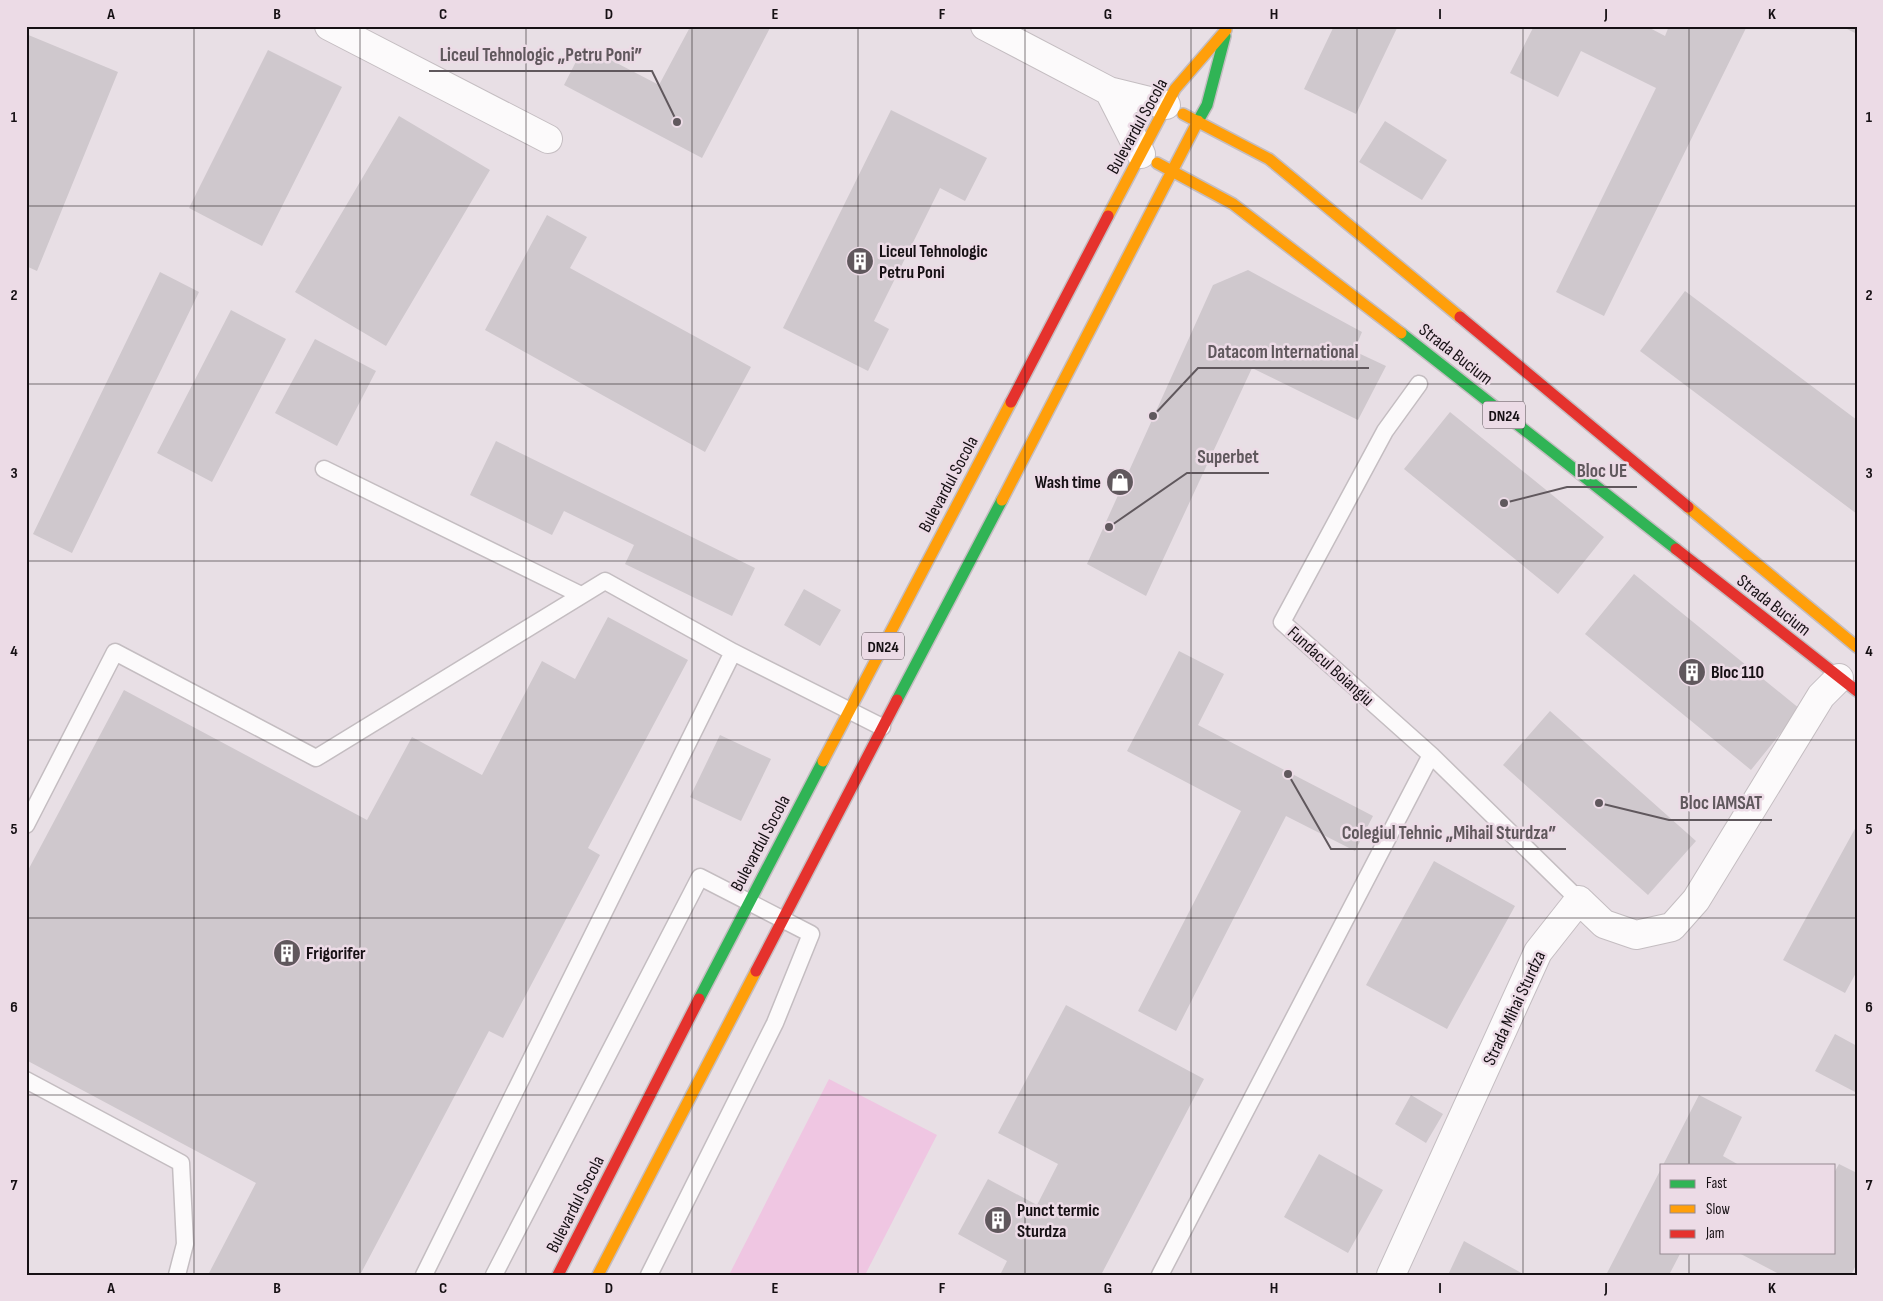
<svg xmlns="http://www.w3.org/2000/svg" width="1883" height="1301" font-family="'Sofia Sans Condensed',sans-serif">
<rect width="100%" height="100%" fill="#e8dfe5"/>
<path fill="#efc6e2" d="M829,1079L937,1135L865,1275H729Z"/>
<path fill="#cfc8cd" d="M682,26H771L702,158L564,85L584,46L659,85L689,29Z
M1334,26L1397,28L1356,114L1304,89Z
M1534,26H1646L1665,36L1669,26H1747L1604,316L1556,292L1656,88L1581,51L1558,97L1510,73Z
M1841,26H1857V34Z
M26,34L118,72L37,271L26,266Z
M268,50L342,87L262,246L189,208Z
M891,110L987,158L965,201L940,188L874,321L889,329L868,371L783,328Z
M399,116L490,170L386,346L295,292Z
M1385,121L1447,160L1422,200L1359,162Z
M547,215L587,237L570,268L751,367L705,452L485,330Z
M1248,270L1362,332L1354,351L1386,366L1358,420L1252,368L1146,596L1087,564L1213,285Z
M160,272L199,292L72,553L33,534Z
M1685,291L1857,420V514L1640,351Z
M231,310L286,339L212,482L157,453Z
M315,339L376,371L337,446L275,413Z
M1450,412L1604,537L1558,594L1404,469Z
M496,441L755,568L732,616L625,564L634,545L564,511L552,535L470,495Z
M1634,574L1800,709L1751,770L1585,634Z
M804,589L841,610L820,646L784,625Z
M608,617L688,660L588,848L600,855L503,1038L489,1031L360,1275H208L256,1183L26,1060V874L124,690L367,820L412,737L482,775L542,661L575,679Z
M1179,651L1224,674L1198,725L1373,816L1355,851L1286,816L1176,1031L1138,1011L1241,811L1127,751Z
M1550,711L1696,841L1648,895L1503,765Z
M720,735L771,759L741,821L690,797Z
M1857,825V971L1845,993L1783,960Z
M1434,861L1515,906L1447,1029L1366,985Z
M1066,1005L1204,1079L1101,1275H1000L1007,1261L958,1234L988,1179L1037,1205L1058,1164L998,1133Z
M1835,1034L1857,1046V1093L1815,1071Z
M1411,1095L1443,1114L1426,1143L1395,1124Z
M1699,1095L1742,1117L1723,1156L1739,1165H1663Z
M1319,1154L1383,1190L1348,1253L1284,1217Z
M1839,1164L1857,1173V1263L1851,1275H1781L1737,1252H1834V1173Z
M1662,1167V1252H1681L1669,1275H1606Z
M1464,1241L1525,1275H1448Z"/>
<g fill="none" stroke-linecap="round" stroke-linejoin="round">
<g stroke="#c4bdc1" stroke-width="19">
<path id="lane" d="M1419,384L1385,431L1282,622L1431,755L1579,900
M324,469L581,595
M26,825L115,652L316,758L605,581L733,652L882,727
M26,1080L181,1163L185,1244L177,1275
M424,1275L733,652
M494,1275L700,877L811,934L775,1023L649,1275
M1160,1275L1431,755"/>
</g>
<g stroke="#c4bdc1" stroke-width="30">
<path id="street" d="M329,26L548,139
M985,26L1109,91L1166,105
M1109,91L1141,154
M1391,1275L1538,952L1579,900L1604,924L1636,935L1672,927L1696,900L1821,696L1839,678"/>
</g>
<g stroke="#c4bdc1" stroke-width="14">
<path id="fast" d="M1198,121L1207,105L1225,36
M1401,333L1676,549
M897,700L1002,500
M699,999L823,761"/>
</g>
<g stroke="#c4bdc1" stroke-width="14">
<path id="slow" d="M1183,114L1269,159L1460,317
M1157,163L1233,204L1401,333
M1108,216L1175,89L1226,30
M1002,500L1198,121
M1688,507L1857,647
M823,761L1011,402
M598,1275L756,971"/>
</g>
<g stroke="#c4bdc1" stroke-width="14">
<path id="jam" d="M1460,317L1688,507
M1011,402L1108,216
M1676,549L1857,691
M756,971L897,700
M558,1275L699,999"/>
</g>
<use href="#lane" stroke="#fcfafb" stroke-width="16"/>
<use href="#street" stroke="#fcfafb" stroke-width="28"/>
<use href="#fast" stroke="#30b455" stroke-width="11"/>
<use href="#slow" stroke="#ff9f0a" stroke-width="11"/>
<use href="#jam" stroke="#e5322d" stroke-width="11"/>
</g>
<path fill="none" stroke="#161014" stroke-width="1" stroke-opacity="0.55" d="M194,26V1275M360,26V1275M526,26V1275M692,26V1275M858,26V1275M1025,26V1275M1191,26V1275M1357,26V1275M1523,26V1275M1689,26V1165M26,206H1857M26,384H1857M26,561H1857M26,740H1857M26,918H1857M26,1095H1857M1689,1252V1275"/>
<defs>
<g id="building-disc" transform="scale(1.4375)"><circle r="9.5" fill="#60585d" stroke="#ecdbe6"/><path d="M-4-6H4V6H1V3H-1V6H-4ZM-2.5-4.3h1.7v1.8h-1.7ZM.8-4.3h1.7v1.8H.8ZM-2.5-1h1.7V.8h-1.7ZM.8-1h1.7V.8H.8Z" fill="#fff"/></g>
<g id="shop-disc" transform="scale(1.4375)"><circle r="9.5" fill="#60585d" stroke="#ecdbe6"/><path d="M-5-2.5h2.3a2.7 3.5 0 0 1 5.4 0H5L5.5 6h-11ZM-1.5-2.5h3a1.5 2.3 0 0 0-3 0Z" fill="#fff"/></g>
</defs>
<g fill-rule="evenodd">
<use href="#building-disc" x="860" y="261"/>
<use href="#shop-disc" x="1120" y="482"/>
<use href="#building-disc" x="1692" y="672"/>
<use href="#building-disc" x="287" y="953"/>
<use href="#building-disc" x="998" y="1220"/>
</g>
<g text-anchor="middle" stroke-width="5" stroke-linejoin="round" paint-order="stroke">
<g fill="#ecdbe6" stroke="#564d53" stroke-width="1">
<rect x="1483" y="401.5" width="42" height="27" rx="4"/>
<rect x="862" y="632.5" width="42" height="27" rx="4"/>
</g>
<g font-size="16" font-weight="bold" fill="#161014">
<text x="1504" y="421">DN24</text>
<text x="883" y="652">DN24</text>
</g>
<g font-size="18" fill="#161014" stroke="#ecdbe6">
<text transform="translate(1137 126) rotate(-61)" y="6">Bulevardul Socola</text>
<text transform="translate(1456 354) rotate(38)" y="6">Strada Bucium</text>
<text transform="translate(948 484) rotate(-62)" y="6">Bulevardul Socola</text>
<text transform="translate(1774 605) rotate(38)" y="6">Strada Bucium</text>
<text transform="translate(1331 666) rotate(42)" y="6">Fundacul Boiangiu</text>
<text transform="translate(760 843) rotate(-62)" y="6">Bulevardul Socola</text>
<text transform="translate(1514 1008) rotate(-65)" y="6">Strada Mihai Sturdza</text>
<text transform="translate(575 1204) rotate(-63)" y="6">Bulevardul Socola</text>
</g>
<g font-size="18" font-weight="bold" fill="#161014" stroke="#ecdbe6" text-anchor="start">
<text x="879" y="257">Liceul Tehnologic<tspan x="879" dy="21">Petru Poni</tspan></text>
<text x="1101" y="488" text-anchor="end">Wash time</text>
<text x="1711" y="678">Bloc 110</text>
<text x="306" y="959">Frigorifer</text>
<text x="1017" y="1216">Punct termic<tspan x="1017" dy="21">Sturdza</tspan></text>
</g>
</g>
<path fill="none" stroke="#60585d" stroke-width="2" d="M677 122L652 71H429M1153 416L1198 368H1369M1109 527L1187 473H1269M1504 503L1567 487H1637M1599 803L1669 820H1772M1288 774L1331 849H1566"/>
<g fill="#60585d" stroke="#ecdbe6" stroke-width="2">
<circle cx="677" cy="122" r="5"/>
<circle cx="1153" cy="416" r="5"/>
<circle cx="1109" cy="527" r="5"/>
<circle cx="1504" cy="503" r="5"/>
<circle cx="1599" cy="803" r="5"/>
<circle cx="1288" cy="774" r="5"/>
</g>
<g font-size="19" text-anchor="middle" font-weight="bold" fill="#60585d" stroke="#ecdbe6" stroke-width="5" stroke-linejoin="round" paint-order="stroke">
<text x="541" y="61">Liceul Tehnologic „Petru Poni”</text>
<text x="1283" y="358">Datacom International</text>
<text x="1228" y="463">Superbet</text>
<text x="1602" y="477">Bloc UE</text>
<text x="1721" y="809">Bloc IAMSAT</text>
<text x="1449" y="839">Colegiul Tehnic „Mihail Sturdza”</text>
</g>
<rect width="1883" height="1301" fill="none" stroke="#ecdbe6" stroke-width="55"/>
<rect x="1660" y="1164" width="175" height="90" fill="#ecdbe6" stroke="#968a92"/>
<rect x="1670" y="1180" width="25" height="8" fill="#30b455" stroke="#968a92"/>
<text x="1706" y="1188" font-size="15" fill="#161014">Fast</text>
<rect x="1670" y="1205" width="25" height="8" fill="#ff9f0a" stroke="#968a92"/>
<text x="1706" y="1214" font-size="15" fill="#161014">Slow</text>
<rect x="1670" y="1230" width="25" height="8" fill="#e5322d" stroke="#968a92"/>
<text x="1706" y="1238" font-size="15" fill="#161014">Jam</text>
<rect x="28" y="28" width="1828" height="1246" fill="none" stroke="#161014" stroke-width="2"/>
<g font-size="16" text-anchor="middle" font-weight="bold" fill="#161014">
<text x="111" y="19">A</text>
<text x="277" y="19">B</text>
<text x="443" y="19">C</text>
<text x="609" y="19">D</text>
<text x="775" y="19">E</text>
<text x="942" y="19">F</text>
<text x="1108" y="19">G</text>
<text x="1274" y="19">H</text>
<text x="1440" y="19">I</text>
<text x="1606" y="19">J</text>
<text x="1772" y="19">K</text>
<text x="14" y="122">1</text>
<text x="1869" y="122">1</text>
<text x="14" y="300">2</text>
<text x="1869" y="300">2</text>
<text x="14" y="478">3</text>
<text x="1869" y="478">3</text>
<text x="14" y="656">4</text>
<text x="1869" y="656">4</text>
<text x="14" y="834">5</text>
<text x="1869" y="834">5</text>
<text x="14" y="1012">6</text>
<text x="1869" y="1012">6</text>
<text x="14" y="1190">7</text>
<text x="1869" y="1190">7</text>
<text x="111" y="1293">A</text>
<text x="277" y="1293">B</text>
<text x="443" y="1293">C</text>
<text x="609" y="1293">D</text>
<text x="775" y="1293">E</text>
<text x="942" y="1293">F</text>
<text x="1108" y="1293">G</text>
<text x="1274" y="1293">H</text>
<text x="1440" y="1293">I</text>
<text x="1606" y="1293">J</text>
<text x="1772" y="1293">K</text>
</g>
</svg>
